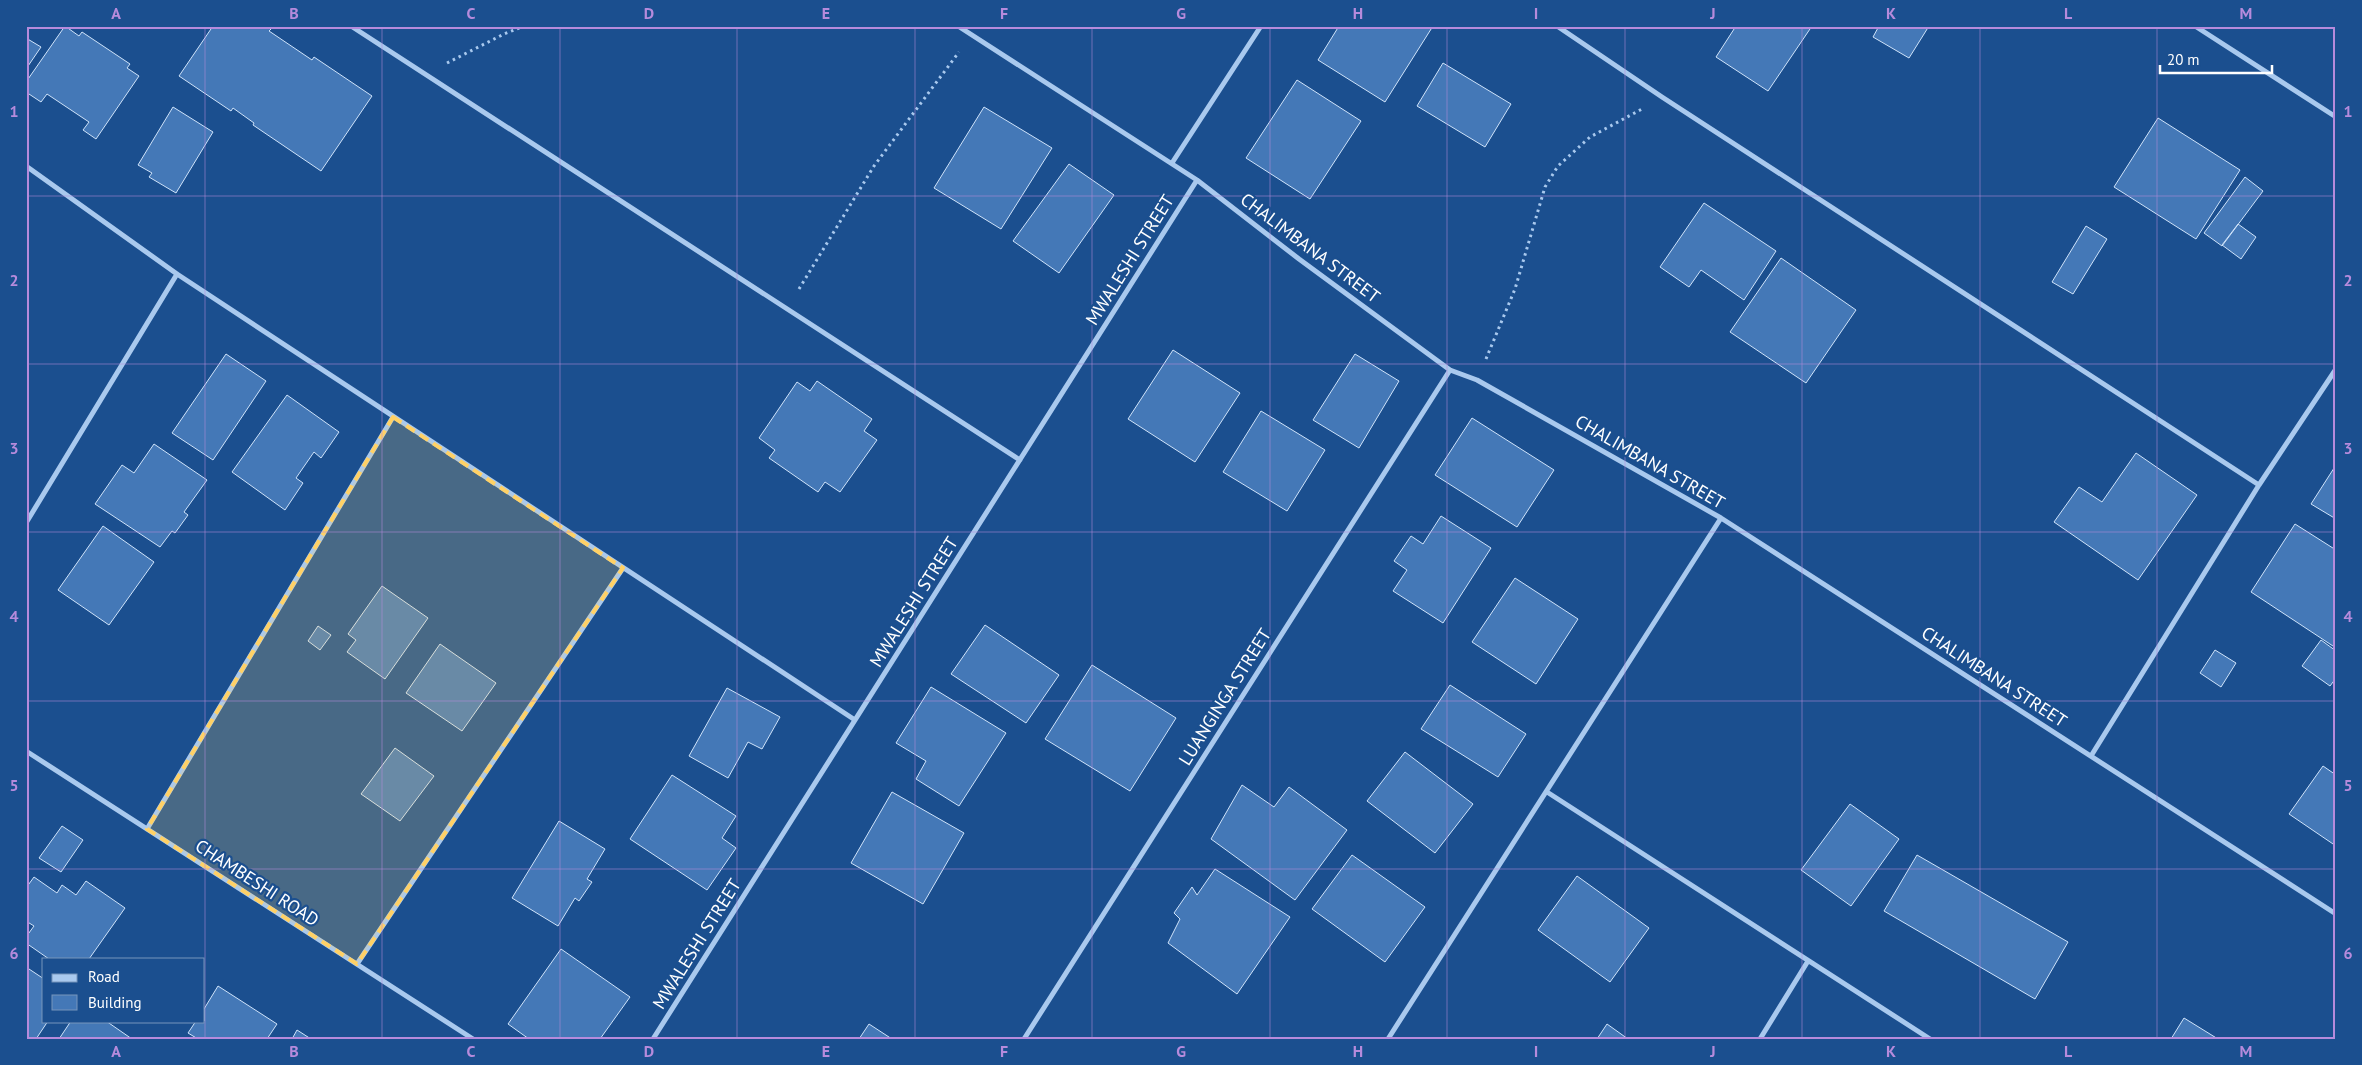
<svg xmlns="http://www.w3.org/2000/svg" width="2362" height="1065" font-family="'PT Sans',sans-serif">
<rect width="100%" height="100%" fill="#1b4f8f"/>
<path fill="#4478b7" stroke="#cfe3fa" d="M65,26L79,36L82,32L130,64L127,68L139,76L96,139L83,130L89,122L47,94L41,102L26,92V82Z
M213,26H268L272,28L269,31L312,60L314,57L372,96L321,171L253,125L254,123L233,108L231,111L179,76Z
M1339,26H1433L1385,102L1318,60Z
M1736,26H1812L1768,91L1716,57Z
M1879,26H1929L1909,58L1873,37Z
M26,38L41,47L26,69Z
M1443,63L1511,104L1485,147L1417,106Z
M1297,80L1361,121L1310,199L1246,158Z
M173,107L213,132L176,193L149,177L152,173L138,165Z
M984,107L1052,148L1001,229L934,188Z
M2158,118L2240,170L2196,239L2114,187Z
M1069,164L1114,195L1059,273L1013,241Z
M2245,177L2263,191L2222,246L2204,233Z
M1704,203L1776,251L1744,300L1701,270L1689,287L1660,267Z
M2238,224L2256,237L2241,259L2222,245Z
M2086,226L2107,239L2073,294L2052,282Z
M1781,258L1856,310L1806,383L1730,332Z
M1173,350L1240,393L1195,462L1128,419Z
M226,354L266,381L213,460L172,433Z
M1355,354L1399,381L1359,448L1313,420Z
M817,381L872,419L864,431L877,440L840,492L825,482L818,492L769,458L775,450L759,438L797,382L810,391Z
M287,395L339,432L321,458L314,452L296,478L303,483L285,510L232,472Z
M1261,411L1325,450L1287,511L1223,472Z
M1472,418L1554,470L1517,527L1435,475Z
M154,444L207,480L184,512L188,515L175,533L172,531L160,547L95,504L122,465L134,473Z
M2136,453L2197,495L2138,580L2054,522L2079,487L2102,502Z
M2336,465V519L2311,504Z
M1441,516L1491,548L1443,623L1393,591L1407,570L1394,561L1411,536L1423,544Z
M2295,524L2336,550V648L2251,592Z
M103,526L154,562L109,625L58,590Z
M1515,578L1578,619L1536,684L1472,642Z
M382,586L428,618L385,679L347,652L356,640L348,634Z
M985,625L1059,675L1026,723L951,674Z
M318,626L331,635L320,650L308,641Z
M2321,640L2336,651V678L2330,686L2302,666Z
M440,644L496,683L462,731L406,693Z
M2215,650L2236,663L2221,687L2200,673Z
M1092,665L1176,718L1130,791L1045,739Z
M1450,685L1526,734L1498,777L1421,729Z
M931,687L1006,733L959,806L916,779L926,761L896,743Z
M727,688L780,717L762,749L748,742L728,778L689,756Z
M395,748L434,776L400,821L361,794Z
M1405,752L1473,804L1435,853L1367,801Z
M2323,766L2336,775V846L2289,814Z
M672,775L736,816L722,838L736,848L707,890L630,839Z
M1242,785L1274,807L1289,787L1347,830L1295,900L1211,839Z
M892,792L964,833L923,904L851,863Z
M1850,804L1899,839L1851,906L1801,870Z
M559,821L605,849L587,879L592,882L579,901L575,898L558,926L512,898Z
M62,826L83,840L61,872L39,858Z
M1352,855L1425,907L1385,962L1312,909Z
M1917,855L2068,942L2035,999L1884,911Z
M1215,869L1290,917L1237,994L1168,943L1180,919L1174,913L1192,887L1197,895Z
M1577,876L1649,928L1610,982L1538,930Z
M34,877L57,893L62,885L76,895L86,881L125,908L89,959H49L26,943V937L34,926L26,921V888Z
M561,949L630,997L600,1039H529L508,1024Z
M26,967L44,979V1021H48L36,1039H26Z
M218,986L277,1024L267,1039H198L188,1033L196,1021H204V1009Z
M2184,1018L2218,1039H2171Z
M71,1021H106L132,1039H59Z
M869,1024L892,1039H859Z
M1607,1024L1628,1039H1597Z
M297,1030L311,1039H292Z"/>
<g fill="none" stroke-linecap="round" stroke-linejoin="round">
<path stroke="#a9c9ee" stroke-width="3" stroke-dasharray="2.5 4" stroke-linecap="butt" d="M447,63L504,34L524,26
M799,289L874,166L959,52
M1486,359L1515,289L1545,187L1558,166L1590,137L1642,109"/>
<path stroke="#a9c9ee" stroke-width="5" d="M351,26L1020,460
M958,26L1197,180L1299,259L1450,370L1477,380L1721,518L2336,914
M1557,26L1662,97L2259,485
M2195,26L2336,117
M1172,163L1261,26
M26,166L177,274L855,720
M26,523L177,274
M26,751L473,1039
M2091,756L2259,485L2336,369
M1547,792L1930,1039
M147,829L393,417
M357,964L623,568
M653,1039L1197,180
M1024,1039L1450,370
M1388,1039L1721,518
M1760,1039L1808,961"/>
</g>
<path fill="#ffd166" fill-opacity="0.2" stroke="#ffd166" stroke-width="4" stroke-dasharray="10 6" stroke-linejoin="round" d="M393,417L623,568L357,964L147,829Z"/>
<path fill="none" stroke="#b68bdc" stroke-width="1" stroke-opacity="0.55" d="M205,26V1039M382,26V1039M560,26V1039M737,26V1039M915,26V1039M1092,26V1039M1270,26V1039M1447,26V1039M1625,26V1039M1802,26V1039M1980,26V1039M2157,26V1039M26,196H2336M26,364H2336M26,532H2336M26,701H2336M26,869H2336"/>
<g text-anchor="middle" stroke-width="4.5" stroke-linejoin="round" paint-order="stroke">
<g font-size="18" fill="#fff" stroke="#1b4f8f">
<text transform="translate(1310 248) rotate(37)" y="6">CHALIMBANA STREET</text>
<text transform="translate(1130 260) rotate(-58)" y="6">MWALESHI STREET</text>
<text transform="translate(1650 462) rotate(30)" y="6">CHALIMBANA STREET</text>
<text transform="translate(914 602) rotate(-58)" y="6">MWALESHI STREET</text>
<text transform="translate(1994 677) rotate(33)" y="6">CHALIMBANA STREET</text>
<text transform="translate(1225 697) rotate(-58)" y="6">LUANGINGA STREET</text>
<text transform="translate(257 883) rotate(33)" y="6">CHAMBESHI ROAD</text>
<text transform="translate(697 944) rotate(-58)" y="6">MWALESHI STREET</text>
</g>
</g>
<rect width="2362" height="1065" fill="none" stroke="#1b4f8f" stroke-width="55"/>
<rect x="42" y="958" width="162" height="65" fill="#1b4f8f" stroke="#7695bc"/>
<rect x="52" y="974" width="25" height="8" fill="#a9c9ee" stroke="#7695bc"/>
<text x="88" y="982" font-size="15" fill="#ffffff">Road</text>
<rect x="52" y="995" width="25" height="15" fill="#4478b7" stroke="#7695bc"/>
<text x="88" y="1008" font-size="15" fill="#ffffff">Building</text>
<path d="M2160 65v8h112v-8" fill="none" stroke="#ffffff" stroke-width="2.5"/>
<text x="2167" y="65" font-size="15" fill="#ffffff" stroke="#1b4f8f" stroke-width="4" paint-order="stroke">20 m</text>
<rect x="28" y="28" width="2306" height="1010" fill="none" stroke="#b68bdc" stroke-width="2"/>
<g font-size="16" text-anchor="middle" font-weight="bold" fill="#b68bdc">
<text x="116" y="19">A</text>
<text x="294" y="19">B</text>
<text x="471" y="19">C</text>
<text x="649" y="19">D</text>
<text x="826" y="19">E</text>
<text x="1004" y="19">F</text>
<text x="1181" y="19">G</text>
<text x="1358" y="19">H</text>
<text x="1536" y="19">I</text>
<text x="1713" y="19">J</text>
<text x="1891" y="19">K</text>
<text x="2068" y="19">L</text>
<text x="2246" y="19">M</text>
<text x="14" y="117">1</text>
<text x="2348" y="117">1</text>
<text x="14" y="286">2</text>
<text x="2348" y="286">2</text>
<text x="14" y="454">3</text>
<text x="2348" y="454">3</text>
<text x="14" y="622">4</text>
<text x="2348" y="622">4</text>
<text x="14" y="791">5</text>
<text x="2348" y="791">5</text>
<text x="14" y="959">6</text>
<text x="2348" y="959">6</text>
<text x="116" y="1057">A</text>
<text x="294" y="1057">B</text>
<text x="471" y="1057">C</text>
<text x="649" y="1057">D</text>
<text x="826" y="1057">E</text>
<text x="1004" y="1057">F</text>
<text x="1181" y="1057">G</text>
<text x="1358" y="1057">H</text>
<text x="1536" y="1057">I</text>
<text x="1713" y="1057">J</text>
<text x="1891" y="1057">K</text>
<text x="2068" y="1057">L</text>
<text x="2246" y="1057">M</text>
</g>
</svg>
